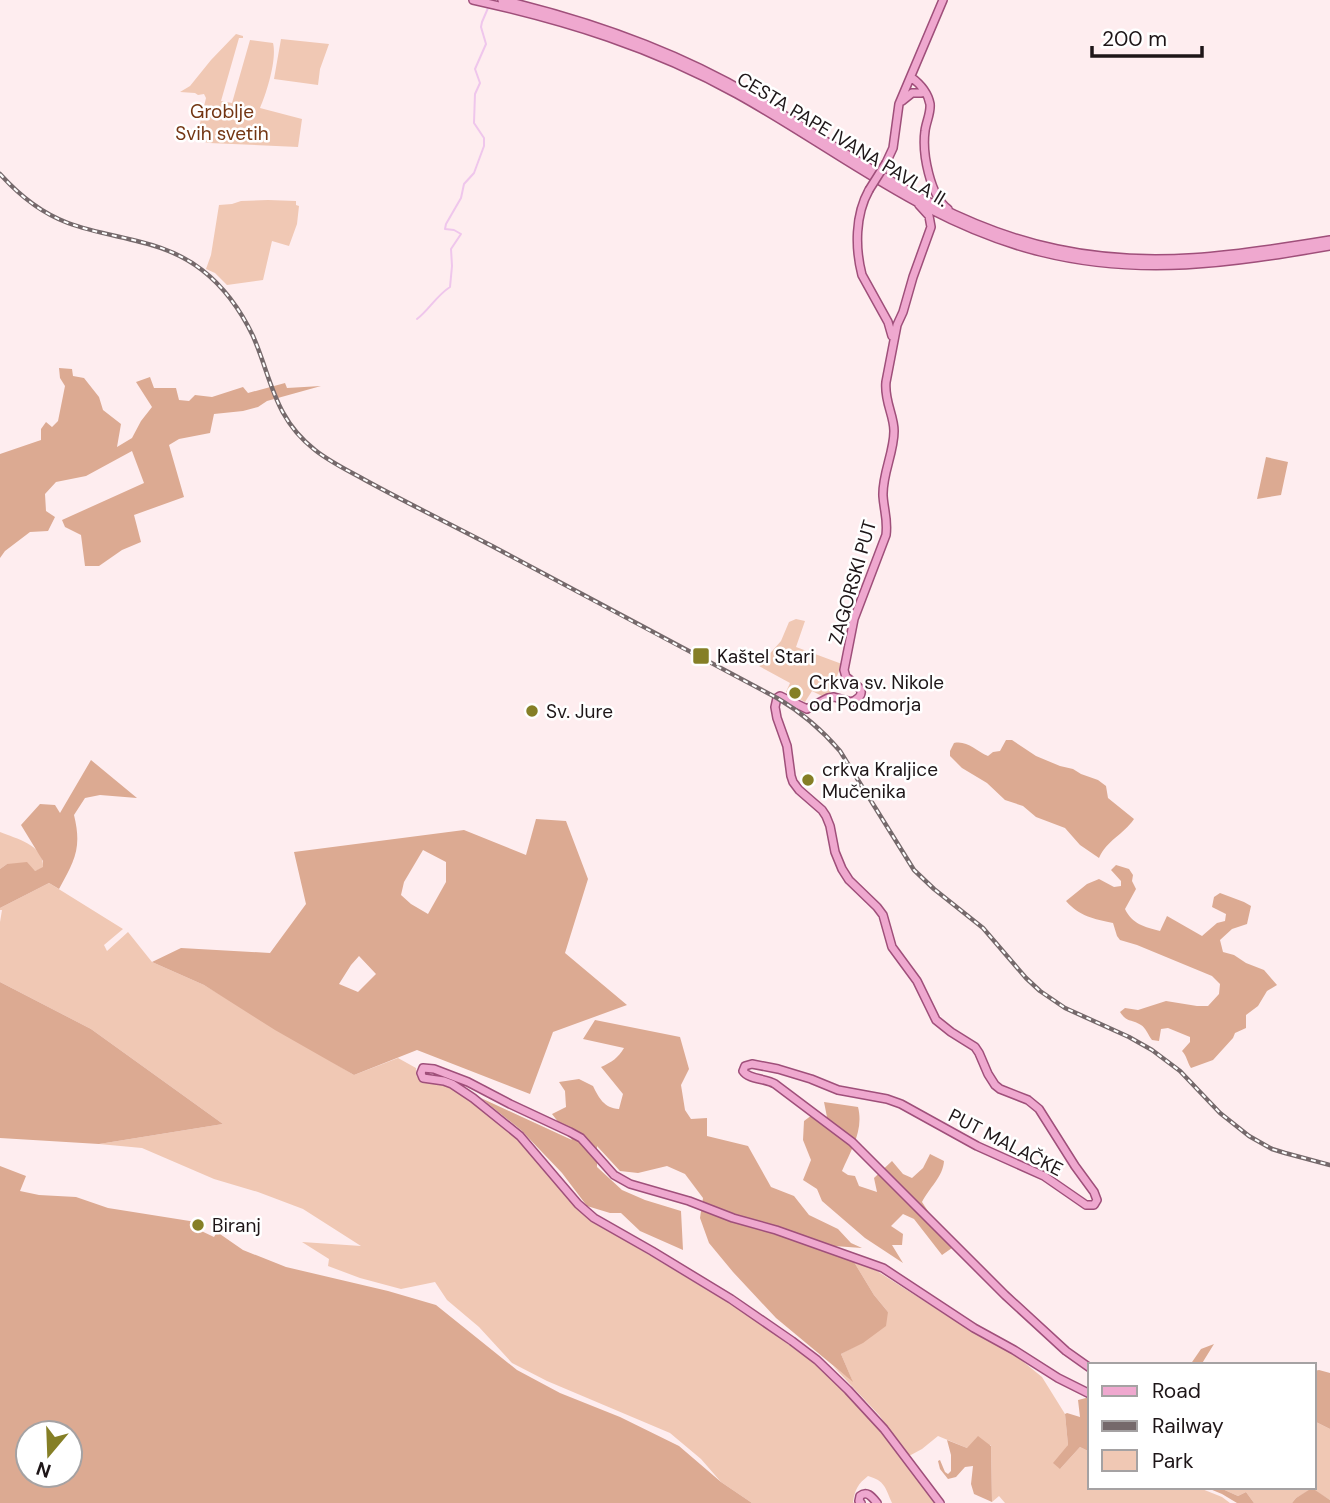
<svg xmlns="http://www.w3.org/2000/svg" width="1330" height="1503" font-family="'DM Sans',sans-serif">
<rect width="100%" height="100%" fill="#feedef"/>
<path fill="#f0c8b4" d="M236,34L243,36V38H239L221,101L232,103L250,40L273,43C277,59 267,92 260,108L302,119L298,147L209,143L196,140L206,98L204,94L198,95L195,93L180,92L190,86L211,60Z
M281,39L329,44L320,69L318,85L274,79Z
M268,200L296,201V205L299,206L297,224L289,246L272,241L263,280L227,285L215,273L206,269L211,255L219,205L232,204L241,201Z
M796,619L805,621L796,647L842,664L830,693L824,697L812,691L805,702L786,692L790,683L759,666L781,641L789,622Z
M0,832C17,839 45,845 43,868L35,871L7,864L0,869Z
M49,883L123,929L104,945L107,951L128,932L152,962L204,985L354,1075L398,1058L416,1068L417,1077C427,1084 442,1084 454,1088L520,1141L571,1202L586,1217L744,1312L814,1363L839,1386L885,1436L935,1503H892C885,1487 885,1481 868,1476C858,1484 855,1489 853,1502L854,1503H752L721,1482L701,1459L670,1433L547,1381L512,1363L479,1327L447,1300L435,1282L401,1289L360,1278L328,1266L329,1259L302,1242L361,1246L303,1209L258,1192L214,1179L142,1148L99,1144L223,1124L91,1029L0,982V922L2,910H0V908Z
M854,1262L877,1271L979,1336L1015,1355L1042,1377L1065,1414L1068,1445L1060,1469L1080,1447L1090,1452V1487H1197L1222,1497L1230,1503H1005L999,1496L992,1502L991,1445L967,1448L938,1436L922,1449L909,1456L879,1415L833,1366L852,1380L841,1354L863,1342L888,1312L874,1295Z
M1314,1421L1330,1429V1500L1312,1489L1296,1498L1292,1503H1254L1246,1492L1238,1496L1218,1487H1314Z"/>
<path fill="#dcaa92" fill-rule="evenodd" d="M59,368L72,369L73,376L84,378L99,397L103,410L121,424L117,447L132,438L141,421L152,407L136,382L150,377L154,388H176L179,400L189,401L195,395L212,397L243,387L248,393L285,383L287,388L321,386L267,401L258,407L243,411L214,414L210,433L179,439L169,445L184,497L134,515L141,542L122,550L99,566H85L81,535L65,527L62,520L144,483L132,451L86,476L56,482L45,494L46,511L55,517L48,531L30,532L5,551L0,558V454L41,440V429L46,422L52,427L58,421L65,386L60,378Z
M1266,457L1288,462L1281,495L1257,499Z
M1006,740H1012L1036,756L1060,766L1073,769L1081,774L1098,780L1106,786L1108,798L1134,819C1123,835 1107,840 1099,858L1080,845L1065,828L1036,817L1023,806L1005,800L987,783L962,768L950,756V751L954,743C967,740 976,751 988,756L993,752L1000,751Z
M91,760L137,798L100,795L85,798L74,815C82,848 75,860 59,889L49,883L0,908V869L7,864L27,862L35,871L43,867V861L21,825L40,804L55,805L60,813Z
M536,819L566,821L588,879L565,953L627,1005L553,1032L530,1094L417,1050L354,1075L275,1030L204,985L152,962L181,948L270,953L306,904L294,852L464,830L526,855ZM423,850L446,862V882L428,914L411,904L401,895L404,882ZM359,956L376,974L358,992L339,984L351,965Z
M1116,865L1129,869L1133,875L1132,881L1136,889L1125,909C1132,924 1145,927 1160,931L1167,916L1202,936L1217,923L1225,921L1226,914L1212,907L1214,897L1220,893L1244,902L1251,906L1247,924L1232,929L1220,940L1223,952L1234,955L1246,963L1264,970L1277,985L1267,991L1258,1006L1246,1015V1028L1235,1033L1233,1038L1213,1060L1191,1068C1187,1062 1187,1056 1182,1051L1190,1042V1037L1168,1028L1161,1029L1159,1041L1152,1040C1148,1035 1146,1028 1141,1025C1132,1019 1127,1023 1120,1012L1125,1008L1138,1010L1166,1001L1197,1006H1208L1219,994L1220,984L1212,976L1137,945L1120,940L1117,936L1113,923C1094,919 1079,916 1066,901L1087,884L1099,879L1114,887L1121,886V881L1111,870Z
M0,982L91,1029L223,1124L99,1144L0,1138Z
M595,1020L680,1037L689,1069L681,1085L685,1110L691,1119L707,1118V1136L748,1146L771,1187L794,1196L809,1215L838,1229L851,1243L862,1248L806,1244L854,1262L874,1295L888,1312L886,1326L863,1343L841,1354L853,1382L776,1318L733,1272L709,1243L700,1218L703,1198L685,1174L667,1166L638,1173L620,1171L597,1146V1167L622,1190L645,1200L681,1211L683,1250L640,1231L621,1213H610L587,1206L562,1173L521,1130L481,1098L572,1140L552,1114L566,1107L565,1091L559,1082L579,1079L593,1086C599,1098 604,1108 619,1109L623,1094L601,1067C612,1062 618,1058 624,1048L583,1039Z
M824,1102L858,1107C864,1130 851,1150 842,1171L848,1175L855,1176L859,1186L877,1192L874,1178L892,1161L903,1174L912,1178L923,1168L930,1154L944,1161C943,1177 929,1188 922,1202L952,1248L942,1255L914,1219L903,1214L891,1226L903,1234L902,1245H892L903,1263L865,1238L822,1201L817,1189L803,1180L811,1160L803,1140L804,1121L816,1112L827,1117Z
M0,1166L26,1176L20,1191L39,1195L76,1197L108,1208L196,1222L195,1228L214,1237L217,1232L243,1250L286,1267L388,1291L436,1305L517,1370L560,1393L620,1417L679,1446L721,1482L752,1503H0ZM28,1433H70V1475H28Z
M1214,1344L1201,1365H1190L1201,1349Z
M1319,1370L1330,1373V1429L1314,1421V1371Z
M1090,1397V1452L1080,1447L1060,1469L1053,1463L1068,1445L1065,1414L1067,1413L1080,1417L1078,1400Z
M978,1436L991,1446L992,1502L974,1494L971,1484L973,1466L965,1467L956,1477L948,1479L940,1469L938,1461L940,1460L945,1472L948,1474L951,1471V1455L947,1440L967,1448Z
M1205,1487H1218L1238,1496L1246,1492L1254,1503H1237L1222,1494Z
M1312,1488L1330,1500V1503H1292L1296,1498Z"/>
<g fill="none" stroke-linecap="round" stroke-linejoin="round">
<path stroke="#efc6ec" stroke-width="2" d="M417,319C429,310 436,296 450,287L452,266L451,249L461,234L454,230L445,229L446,224L461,198L464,184L474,173L484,146V138L474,123L475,94L480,83L475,69L486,44L481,27L482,22L488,8"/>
<g stroke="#9f4f7a" stroke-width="10">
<path id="major" d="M473,0C567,21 652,47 737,94C838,150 926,224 1041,252C1141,277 1231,263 1330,246
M502,0C590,21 674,50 752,96C852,154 941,225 1057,249C1149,269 1239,255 1330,240
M911,77C919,83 928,93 930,104C931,113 926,122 925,131C922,153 930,196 948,209
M902,101L912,93H921
M886,163L893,148L899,104L943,0
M869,190C855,215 855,248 862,275L888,322L892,336
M919,205L929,216L931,227L913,277L903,312L897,325L886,382C884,401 894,415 894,431C894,453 882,474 883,496C884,511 888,519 886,535L854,619L844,670L846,677C856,685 871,692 852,702L834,697L828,698L807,709L780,696L777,698L775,707L777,718L787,746L791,776L793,782L799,790L822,810L826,816L830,826L835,852L842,869L849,880L877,907L883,915L892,947L917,981L936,1020L951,1032L975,1047L979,1053L988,1074L995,1085L1000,1089L1028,1100L1039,1109L1075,1166L1094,1192L1097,1200L1094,1205H1086L1044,1176L977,1146L901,1104L887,1099L838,1090L811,1079L778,1069L752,1064L745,1066L743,1071C749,1080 766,1078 775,1084L852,1142L1005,1295L1066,1351L1090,1368
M861,1503L859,1501L860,1496C867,1490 872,1497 877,1503
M940,1503L884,1429L848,1390L817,1360L792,1341L731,1299L652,1251L594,1218L578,1204L520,1136L473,1098L452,1084L444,1081L423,1078L421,1073L423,1068L434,1069L468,1082L510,1104L570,1132L581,1138L614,1175L630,1184L689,1201L733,1218L776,1230L883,1268L974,1328L1014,1350L1058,1378L1090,1394"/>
</g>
<use href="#major" stroke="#efa8cf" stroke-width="7"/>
<g stroke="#75696b" stroke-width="4.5">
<path id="rail" d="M0,174C19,195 41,213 68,223C114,240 161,238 202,270C224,287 241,311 253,336C272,380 274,418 315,450C330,462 349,471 365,480C407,503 450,524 492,546C587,597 682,648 777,698C801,712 822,730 840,751L914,870L934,889L983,928L1026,978L1040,991L1065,1008L1129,1037L1152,1050L1180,1071L1220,1113L1249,1136L1272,1149L1285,1153L1330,1165"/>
</g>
<use href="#rail" stroke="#fff" stroke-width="2" stroke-dasharray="5" stroke-linecap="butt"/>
<g stroke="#9f4f7a" stroke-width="10" stroke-linecap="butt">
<path id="major-bridge" d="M869,190L886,163"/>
</g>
<use href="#major-bridge" stroke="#efa8cf" stroke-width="7"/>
</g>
<g fill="#857f26" stroke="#fff" stroke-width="2.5">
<rect x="692" y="647" width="18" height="18" rx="3.5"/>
<circle cx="795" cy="693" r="7"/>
<circle cx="532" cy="711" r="7"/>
<circle cx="808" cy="780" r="7"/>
<circle cx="198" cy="1225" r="7"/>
</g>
<g text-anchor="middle" stroke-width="5" stroke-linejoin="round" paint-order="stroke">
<g font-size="19" fill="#733613" stroke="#fff">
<text x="222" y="118">Groblje<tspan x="222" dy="22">Svih svetih</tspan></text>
</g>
<g font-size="19" fill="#1e1618" stroke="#fff">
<text transform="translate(843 139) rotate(31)" y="7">CESTA PAPE IVANA PAVLA II.</text>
<text transform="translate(852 582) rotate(-74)" y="7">ZAGORSKI PUT</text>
<text transform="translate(1006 1142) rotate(27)" y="7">PUT MALAČKE</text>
</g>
<g font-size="19" fill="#1e1618" stroke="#fff" text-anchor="start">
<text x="717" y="663">Kaštel Stari</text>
<text x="809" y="689">Crkva sv. Nikole<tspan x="809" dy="22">od Podmorja</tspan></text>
<text x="546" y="718">Sv. Jure</text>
<text x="822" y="776">crkva Kraljice<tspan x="822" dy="22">Mučenika</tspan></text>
<text x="212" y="1232">Biranj</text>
</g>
</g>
<rect x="1088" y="1363" width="228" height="126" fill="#ffffff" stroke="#a5a2a3" stroke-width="2"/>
<rect x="1102" y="1386" width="35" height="10" fill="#efa8cf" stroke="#a5a2a3" stroke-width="2"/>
<text x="1152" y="1398" font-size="21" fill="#1e1618">Road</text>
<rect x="1102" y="1421" width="35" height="10" fill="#75696b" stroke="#a5a2a3" stroke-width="2"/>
<text x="1152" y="1433" font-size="21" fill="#1e1618">Railway</text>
<rect x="1102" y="1450" width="35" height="21" fill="#f0c8b4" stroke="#a5a2a3" stroke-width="2"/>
<text x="1152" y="1468" font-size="21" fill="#1e1618">Park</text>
<g transform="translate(49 1454) rotate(199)"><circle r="33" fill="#ffffff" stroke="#a5a2a3" stroke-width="2"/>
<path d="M0-5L12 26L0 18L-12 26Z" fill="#857f26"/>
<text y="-10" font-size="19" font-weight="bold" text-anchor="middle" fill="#1e1618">N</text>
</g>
<path d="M1092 46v10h110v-10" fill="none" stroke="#1e1618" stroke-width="3.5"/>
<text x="1102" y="46" font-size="21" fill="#1e1618" stroke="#ffffff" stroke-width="5" paint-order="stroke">200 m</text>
</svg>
